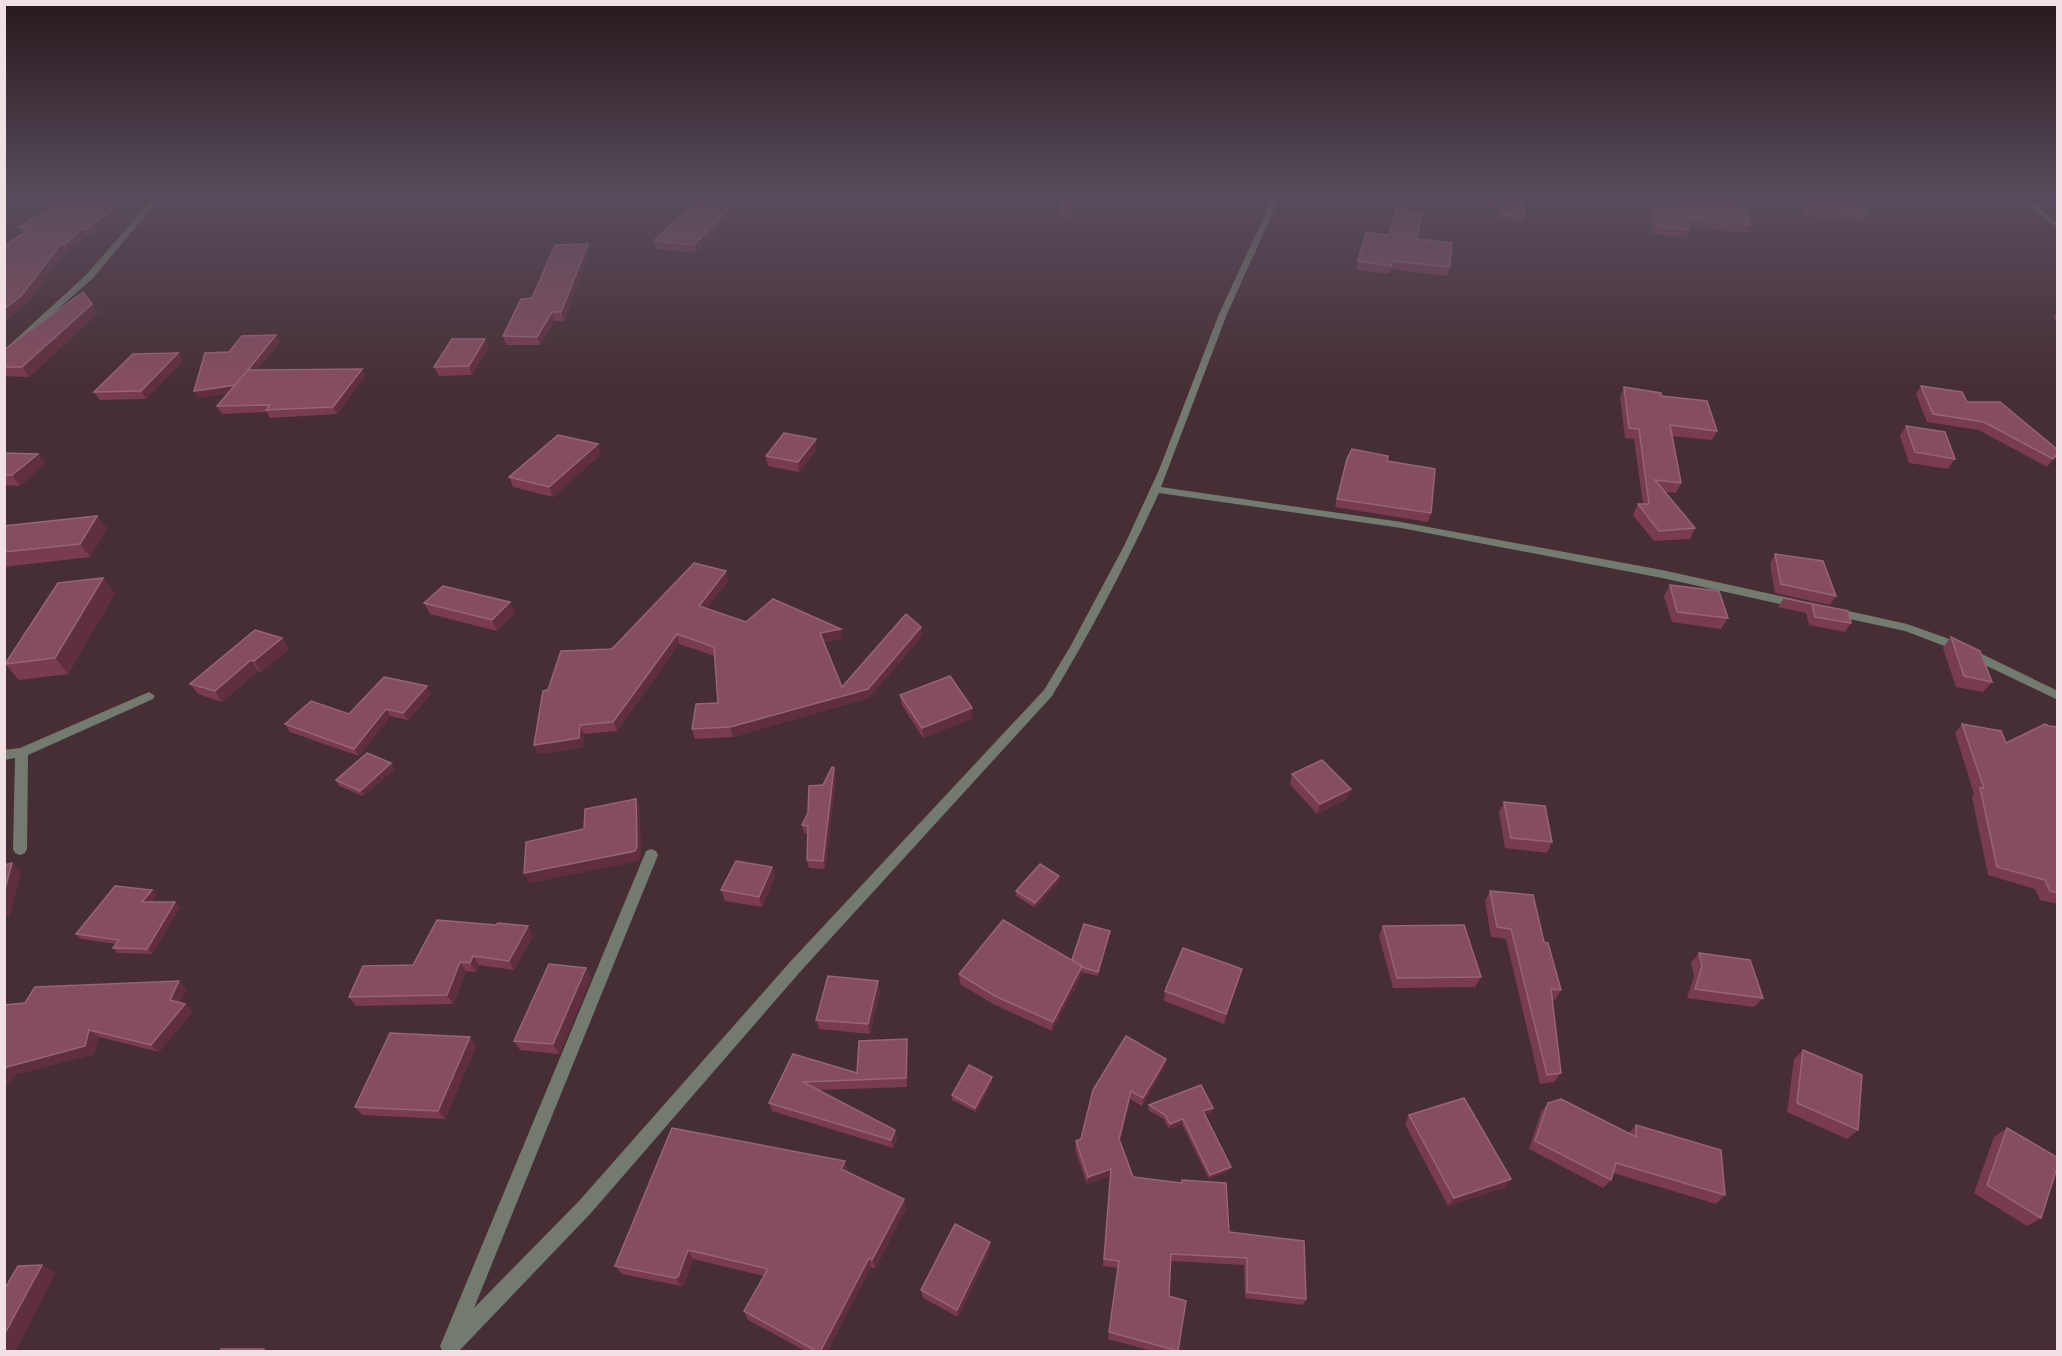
<svg xmlns="http://www.w3.org/2000/svg" width="2062" height="1356" viewBox="0 0 2062 1356" font-family="Spectral,serif">
<style>
.lines{fill:none;stroke-linecap:round;stroke-linejoin:round}
.street{fill:#737a70;fill-rule:evenodd}
.wall{fill:#793b50}
.shaded-wall{fill:#602f3f}
.building{fill:#864d60;stroke:#976475;stroke-width:1.5}
</style>
<rect width="100%" height="100%" fill="#472e35"/>
<g class="lines">
<g class="street">
<polygon points="156,195 163,195 92,279 4,357 4,350 86,275"/>
<path d="M1274,195H1281L1227,314L1161,487L1401,522L1662,570L1798,600L1804,604L1802,607L1798,608L1662,578L1401,528L1159,493C1127,562 1092,630 1052,696L800,972L591,1213L458,1352H443L440,1346L443,1339L646,851L651,849L656,851L658,855L474,1308L579,1201L790,962L1044,690L1070,647L1124,546L1159,470L1219,314Z"/>
<polygon points="2015,195 2023,195 2058,223 2058,229"/>
<polygon points="1835,608 1907,624 1955,641 2058,691 2058,700 1947,647 1905,631 1831,615 1829,612"/>
<polygon points="149,692 155,696 153,699 28,755 27,849 25,853 20,855 15,853 13,849 15,758 4,760 4,750 20,748"/>
</g>
</g>
<g class="wall">
<polygon points="43,195 129,196 117,217 92,236 86,236 69,252 66,252 26,304 4,322 4,246 23,233 19,227 50,209"/>
<polygon points="1066,195 1088,195 1068,220 1060,215 1060,208"/>
<polygon points="1471,195 1498,195 1495,208 1471,205"/>
<polygon points="1500,195 1521,195 1525,217 1523,222 1501,219"/>
<polygon points="1678,195 1739,195 1751,225 1747,233 1689,227 1689,230 1686,238 1654,234 1648,211 1651,203 1679,206"/>
<polygon points="1796,195 1856,195 1867,215 1863,223 1806,216"/>
<polygon points="731,206 733,214 695,253 656,249 654,241"/>
<polygon points="1417,239 1450,267 1447,276 1391,269 1389,274 1356,270 1358,261"/>
<polygon points="590,252 564,321 555,321 540,345 506,345 503,336 532,298"/>
<polygon points="92,304 98,313 29,377 4,376 4,350"/>
<polygon points="2058,311 2058,324 2053,317"/>
<polygon points="280,342 257,370 362,369 365,376 337,414 270,418 267,412 222,414 217,406 229,393 198,398 229,352"/>
<polygon points="489,348 472,375 439,376 434,367"/>
<polygon points="178,353 183,361 146,399 100,400 94,392"/>
<polygon points="1921,386 1967,402 2058,453 2047,467 1979,430 1927,422 1916,394"/>
<polygon points="1624,387 1661,396 1717,431 1712,440 1672,436 1681,483 1676,493 1665,492 1695,528 1690,539 1654,541 1633,515 1638,504 1643,504 1634,439 1625,438 1620,397"/>
<polygon points="1906,426 1955,459 1948,469 1909,463 1900,436"/>
<polygon points="817,449 799,472 768,466 766,456"/>
<polygon points="4,453 38,454 45,464 20,486 4,485"/>
<polygon points="601,454 553,497 513,487 509,477"/>
<polygon points="1347,459 1387,461 1431,513 1428,522 1335,507"/>
<polygon points="97,516 107,529 90,557 4,567 4,526"/>
<polygon points="1775,554 1836,596 1830,605 1775,593 1770,564"/>
<polygon points="726,571 728,581 707,608 746,622 842,638 824,642 842,687 921,627 922,636 869,698 733,737 695,739 692,729 718,703 715,656 679,644 617,731 584,734 583,747 538,754 534,745 548,690"/>
<polygon points="1670,585 1728,618 1721,629 1672,622 1664,596"/>
<polygon points="115,593 68,674 19,680 5,664"/>
<polygon points="1784,598 1848,611 1851,623 1845,632 1809,625 1806,613 1778,607"/>
<polygon points="510,602 515,613 497,631 430,614 424,603"/>
<polygon points="1951,637 1992,682 1983,692 1956,687 1943,648"/>
<polygon points="282,638 289,649 261,672 258,671 222,702 198,694 190,684"/>
<polygon points="431,694 408,720 390,716 359,756 290,732 285,724 349,714"/>
<polygon points="900,695 973,718 923,738 902,705"/>
<polygon points="1962,724 2006,743 2049,726 2058,727 2058,904 2040,900 2035,889 1988,875 1972,797 1974,794 1955,733"/>
<polygon points="391,763 394,769 363,796 339,786 336,780"/>
<polygon points="1292,774 1347,799 1317,814 1290,784"/>
<polygon points="836,777 825,869 809,868 807,860 808,834 804,833 802,825 823,785"/>
<polygon points="1504,802 1552,842 1547,853 1505,848 1499,812"/>
<polygon points="775,877 762,907 725,901 721,890"/>
<polygon points="1059,881 1035,908 1016,896 1016,891"/>
<polygon points="1490,891 1544,942 1561,990 1555,1000 1552,999 1561,1073 1554,1082 1540,1084 1506,939 1491,937 1485,901"/>
<polygon points="157,895 151,902 180,907 152,954 118,953 113,948 116,944 81,939 76,934"/>
<polygon points="1383,926 1481,977 1475,987 1393,988 1379,936"/>
<polygon points="1110,931 1109,936 1098,976 1082,972 1081,976 1052,1031 995,1005 960,984 959,974 1072,960"/>
<polygon points="533,936 514,970 479,965 476,972 466,971 453,1004 356,1006 349,997 413,965"/>
<polygon points="1699,953 1763,998 1754,1007 1687,998 1694,976 1691,963"/>
<polygon points="586,968 591,978 559,1054 520,1050 514,1041"/>
<polygon points="1242,969 1224,1024 1164,1001 1165,991"/>
<polygon points="187,989 180,1002 185,1004 193,1011 159,1052 99,1037 94,1054 17,1074 4,1005"/>
<polygon points="880,991 870,1034 819,1029 816,1020"/>
<polygon points="470,1037 476,1046 445,1119 362,1115 355,1107"/>
<polygon points="908,1048 907,1087 818,1090 895,1130 897,1138 893,1148 772,1111 769,1103 793,1054 857,1073"/>
<polygon points="1803,1050 1858,1130 1847,1139 1787,1112 1794,1059"/>
<polygon points="1166,1059 1164,1067 1142,1106 1130,1099 1120,1141 1133,1177 1182,1183 1182,1180 1229,1232 1306,1299 1303,1305 1245,1298 1244,1265 1171,1261 1169,1296 1178,1352 1156,1352 1108,1339 1118,1268 1103,1266 1110,1176 1087,1184 1075,1149 1076,1141 1081,1139 1093,1090"/>
<polygon points="992,1077 992,1082 976,1112 952,1100 952,1095"/>
<polygon points="1548,1103 1629,1133 1636,1125 1725,1195 1716,1204 1613,1173 1611,1180 1603,1188 1529,1149 1541,1112"/>
<polygon points="1149,1105 1212,1112 1205,1115 1231,1167 1229,1171 1209,1179 1182,1124 1169,1129 1164,1119 1148,1110"/>
<polygon points="1409,1115 1504,1188 1448,1206 1405,1124"/>
<polygon points="2007,1128 2041,1218 2027,1226 1974,1193 1994,1137"/>
<polygon points="848,1171 847,1172 906,1208 875,1269 871,1267 827,1352 807,1352 748,1320 744,1311 764,1276 693,1259 684,1285 681,1286 622,1274 615,1266"/>
<polygon points="990,1250 958,1317 923,1298 921,1290"/>
</g>
<g class="shaded-wall">
<polygon points="9,195 28,195 4,207 4,197"/>
<polygon points="121,195 129,196 117,217 92,236 87,229"/>
<polygon points="1083,195 1088,195 1068,220 1068,213"/>
<polygon points="731,206 733,214 695,253 694,245"/>
<polygon points="81,229 86,236 69,252 65,244"/>
<polygon points="61,244 66,252 26,304 4,322 4,309"/>
<polygon points="588,244 590,252 564,321 561,312"/>
<polygon points="92,304 98,313 29,377 22,367"/>
<polygon points="552,312 555,321 540,345 537,337"/>
<polygon points="276,335 280,342 240,391 198,398 194,391"/>
<polygon points="485,339 489,348 472,375 469,366"/>
<polygon points="178,353 183,361 146,399 141,391"/>
<polygon points="362,369 365,376 337,414 333,407"/>
<polygon points="816,439 817,449 799,472 798,462"/>
<polygon points="598,444 601,454 553,497 549,487"/>
<polygon points="38,454 45,464 20,486 12,475"/>
<polygon points="97,516 107,529 90,557 80,544"/>
<polygon points="726,571 728,581 702,615 699,606"/>
<polygon points="103,578 115,593 68,674 55,658"/>
<polygon points="510,602 515,613 497,631 492,620"/>
<polygon points="921,627 922,636 869,698 733,737 730,727 868,689"/>
<polygon points="841,629 842,638 822,642 820,633"/>
<polygon points="677,634 679,644 617,731 613,722"/>
<polygon points="282,638 289,649 261,672 254,661"/>
<polygon points="251,660 258,671 222,702 215,691"/>
<polygon points="427,686 431,694 408,720 403,713"/>
<polygon points="972,708 973,718 923,738 922,728"/>
<polygon points="386,709 390,716 359,756 354,749"/>
<polygon points="580,725 584,734 583,747 538,754 534,745"/>
<polygon points="391,763 394,769 363,796 360,791"/>
<polygon points="834,768 836,777 825,869 823,861"/>
<polygon points="1351,789 1347,799 1317,814 1320,804"/>
<polygon points="636,799 640,809 641,856 639,861 530,883 524,873"/>
<polygon points="12,863 21,871 10,915 4,917 4,892"/>
<polygon points="772,867 775,877 762,907 759,897"/>
<polygon points="1059,876 1059,881 1035,908 1035,903"/>
<polygon points="152,890 157,895 147,907 142,902"/>
<polygon points="175,902 180,907 152,954 147,949"/>
<polygon points="528,926 533,936 514,970 509,961"/>
<polygon points="1110,931 1109,936 1098,976 1098,972"/>
<polygon points="473,956 479,965 476,972 470,963"/>
<polygon points="460,962 466,971 453,1004 447,995"/>
<polygon points="1082,966 1081,976 1052,1031 1053,1022"/>
<polygon points="586,968 591,978 559,1054 553,1044"/>
<polygon points="1242,969 1239,979 1224,1024 1226,1014"/>
<polygon points="179,981 187,989 178,1008 170,1000"/>
<polygon points="878,981 880,991 870,1034 868,1024"/>
<polygon points="185,1004 193,1011 159,1052 151,1045"/>
<polygon points="89,1030 99,1037 94,1054 17,1074 4,1088 4,1070 7,1067"/>
<polygon points="470,1037 476,1046 445,1119 438,1111"/>
<polygon points="907,1039 908,1048 907,1087 906,1078"/>
<polygon points="1166,1059 1164,1067 1142,1106 1143,1098"/>
<polygon points="992,1077 992,1082 976,1112 975,1108"/>
<polygon points="1131,1091 1130,1099 1118,1147 1119,1139"/>
<polygon points="1213,1108 1212,1112 1202,1116 1203,1111"/>
<polygon points="1183,1119 1182,1124 1169,1129 1170,1124"/>
<polygon points="895,1130 897,1138 893,1148 891,1140"/>
<polygon points="845,1161 848,1171 843,1179 841,1169"/>
<polygon points="1231,1167 1229,1171 1209,1179 1210,1175"/>
<polygon points="1111,1169 1110,1176 1087,1184 1088,1177"/>
<polygon points="1511,1179 1504,1188 1448,1206 1454,1198"/>
<polygon points="904,1199 906,1208 875,1269 872,1260"/>
<polygon points="990,1242 990,1250 958,1317 957,1310"/>
<polygon points="688,1250 693,1259 684,1285 681,1286 675,1278"/>
<polygon points="869,1258 871,1267 827,1352 820,1352"/>
<polygon points="42,1265 56,1273 15,1352 4,1352 4,1335"/>
</g>
<g class="building">
<polygon points="43,195 121,195 113,209 87,229 81,229 65,244 61,244 21,296 4,309 4,246 33,227 19,227 50,209"/>
<polygon points="1066,195 1083,195 1068,213 1060,208"/>
<polygon points="1472,195 1498,195 1497,203 1472,201"/>
<polygon points="1502,195 1521,195 1525,217 1502,215"/>
<polygon points="1682,195 1739,195 1751,225 1686,218 1689,230 1657,226 1651,203 1682,206"/>
<polygon points="1804,195 1856,195 1867,215 1810,208"/>
<polygon points="695,202 731,206 694,245 654,241"/>
<polygon points="1396,209 1422,212 1417,239 1452,243 1450,267 1393,261 1391,266 1358,261 1366,232 1389,235"/>
<polygon points="588,244 561,312 552,312 537,337 503,336 521,299 532,298 555,245"/>
<polygon points="83,292 92,304 22,367 4,367 4,350"/>
<polygon points="276,335 236,385 194,391 205,353 229,352 242,336"/>
<polygon points="452,339 485,339 469,366 434,367"/>
<polygon points="178,353 141,391 94,392 133,354"/>
<polygon points="362,369 333,407 266,410 270,405 217,406 248,370"/>
<polygon points="1921,386 1962,392 1967,402 2000,402 2058,450 2058,453 2053,459 1984,422 1933,414"/>
<polygon points="1624,387 1661,393 1661,396 1707,401 1717,431 1670,425 1681,483 1655,480 1695,528 1659,531 1638,504 1649,504 1639,429 1629,428"/>
<polygon points="1906,426 1945,432 1955,459 1915,452"/>
<polygon points="784,433 816,439 798,462 766,456"/>
<polygon points="558,435 598,444 549,487 509,477"/>
<polygon points="1352,449 1388,456 1387,461 1435,469 1431,513 1337,499 1347,459"/>
<polygon points="4,453 38,454 12,475 4,475"/>
<polygon points="97,516 80,544 4,552 4,526"/>
<polygon points="1775,554 1823,561 1836,596 1781,584"/>
<polygon points="694,563 726,571 699,606 746,622 773,599 841,629 820,633 842,687 906,614 921,627 868,689 730,727 692,729 696,704 718,703 714,647 677,634 613,722 580,725 579,738 534,745 543,691 548,690 561,651 612,649"/>
<polygon points="103,578 55,658 5,664 58,583"/>
<polygon points="1670,585 1719,591 1728,618 1677,612"/>
<polygon points="443,586 510,602 492,620 424,603"/>
<polygon points="1784,598 1848,611 1851,623 1815,617 1812,604"/>
<polygon points="255,630 282,638 254,661 251,660 215,691 190,684"/>
<polygon points="1951,637 1980,651 1992,682 1964,676"/>
<polygon points="950,676 972,708 922,728 900,695"/>
<polygon points="384,677 427,686 403,713 386,709 354,749 285,724 311,701 349,714"/>
<polygon points="1962,724 2001,731 2006,743 2045,724 2049,726 2058,727 2058,893 2050,891 2045,880 1997,867 1980,788 1984,788"/>
<polygon points="367,753 391,763 360,791 336,780"/>
<polygon points="1322,760 1351,789 1320,804 1292,774"/>
<polygon points="832,767 834,768 823,861 807,860 808,826 802,825 808,813 809,786 823,785"/>
<polygon points="636,799 637,846 635,851 524,873 526,842 584,829 585,809"/>
<polygon points="1504,802 1545,806 1552,842 1511,838"/>
<polygon points="736,861 772,867 759,897 721,890"/>
<polygon points="12,863 4,892 4,865"/>
<polygon points="1040,864 1059,876 1035,903 1016,891"/>
<polygon points="115,886 152,890 142,902 175,902 147,949 113,948 119,940 76,934"/>
<polygon points="1490,891 1533,895 1544,942 1548,943 1561,990 1551,989 1561,1073 1547,1075 1511,929 1497,927"/>
<polygon points="437,920 496,925 498,923 528,926 509,961 473,956 470,963 460,962 447,995 349,997 363,966 413,965"/>
<polygon points="1003,920 1082,966 1053,1022 995,996 959,974"/>
<polygon points="1084,924 1110,931 1098,972 1081,967 1082,966 1072,960"/>
<polygon points="1464,925 1481,977 1397,978 1383,926"/>
<polygon points="1183,948 1242,969 1226,1014 1165,991"/>
<polygon points="1699,953 1750,960 1763,998 1695,989 1702,966"/>
<polygon points="549,964 586,968 553,1044 514,1041"/>
<polygon points="828,976 878,981 868,1024 816,1020"/>
<polygon points="179,981 170,1000 185,1004 151,1045 89,1030 85,1046 7,1067 4,1070 4,1005 25,1003 35,987"/>
<polygon points="390,1033 470,1037 438,1111 355,1107"/>
<polygon points="1126,1036 1166,1059 1143,1098 1131,1091 1119,1139 1133,1177 1182,1183 1182,1180 1226,1183 1229,1232 1304,1241 1306,1299 1247,1292 1247,1258 1171,1254 1169,1296 1186,1301 1178,1351 1109,1332 1119,1261 1104,1259 1111,1169 1088,1177 1076,1141 1081,1139 1093,1090"/>
<polygon points="907,1039 906,1078 803,1082 895,1130 891,1140 769,1103 793,1054 857,1073 859,1041"/>
<polygon points="1803,1050 1862,1075 1858,1130 1797,1103"/>
<polygon points="969,1065 992,1077 975,1108 952,1095"/>
<polygon points="1201,1085 1213,1108 1203,1111 1231,1167 1210,1175 1183,1119 1170,1124 1165,1115 1149,1105"/>
<polygon points="1464,1098 1511,1179 1454,1198 1409,1115"/>
<polygon points="1561,1099 1636,1137 1636,1125 1721,1150 1725,1195 1616,1163 1611,1180 1535,1141 1548,1103"/>
<polygon points="672,1128 845,1161 841,1169 904,1199 872,1260 869,1258 820,1352 818,1352 744,1311 768,1269 688,1250 678,1277 675,1278 615,1266"/>
<polygon points="2007,1128 2058,1158 2058,1165 2041,1218 1987,1185"/>
<polygon points="955,1224 990,1242 957,1310 921,1290"/>
<polygon points="42,1265 4,1335 4,1290 18,1266"/>
<polygon points="221,1349 264,1349 263,1352 220,1352"/>
</g>
<linearGradient id="sky" x2="0" y2="1"><stop stop-color="#27191d"/><stop offset="0.51" stop-color="#584c5c"/><stop offset="1" stop-color="#584c5c" stop-opacity="0"/></linearGradient>
<rect width="2062" height="385" fill="url(#sky)"/>
<rect width="2062" height="1356" fill="none" stroke="#f1e0e4" stroke-width="12"/>
</svg>
